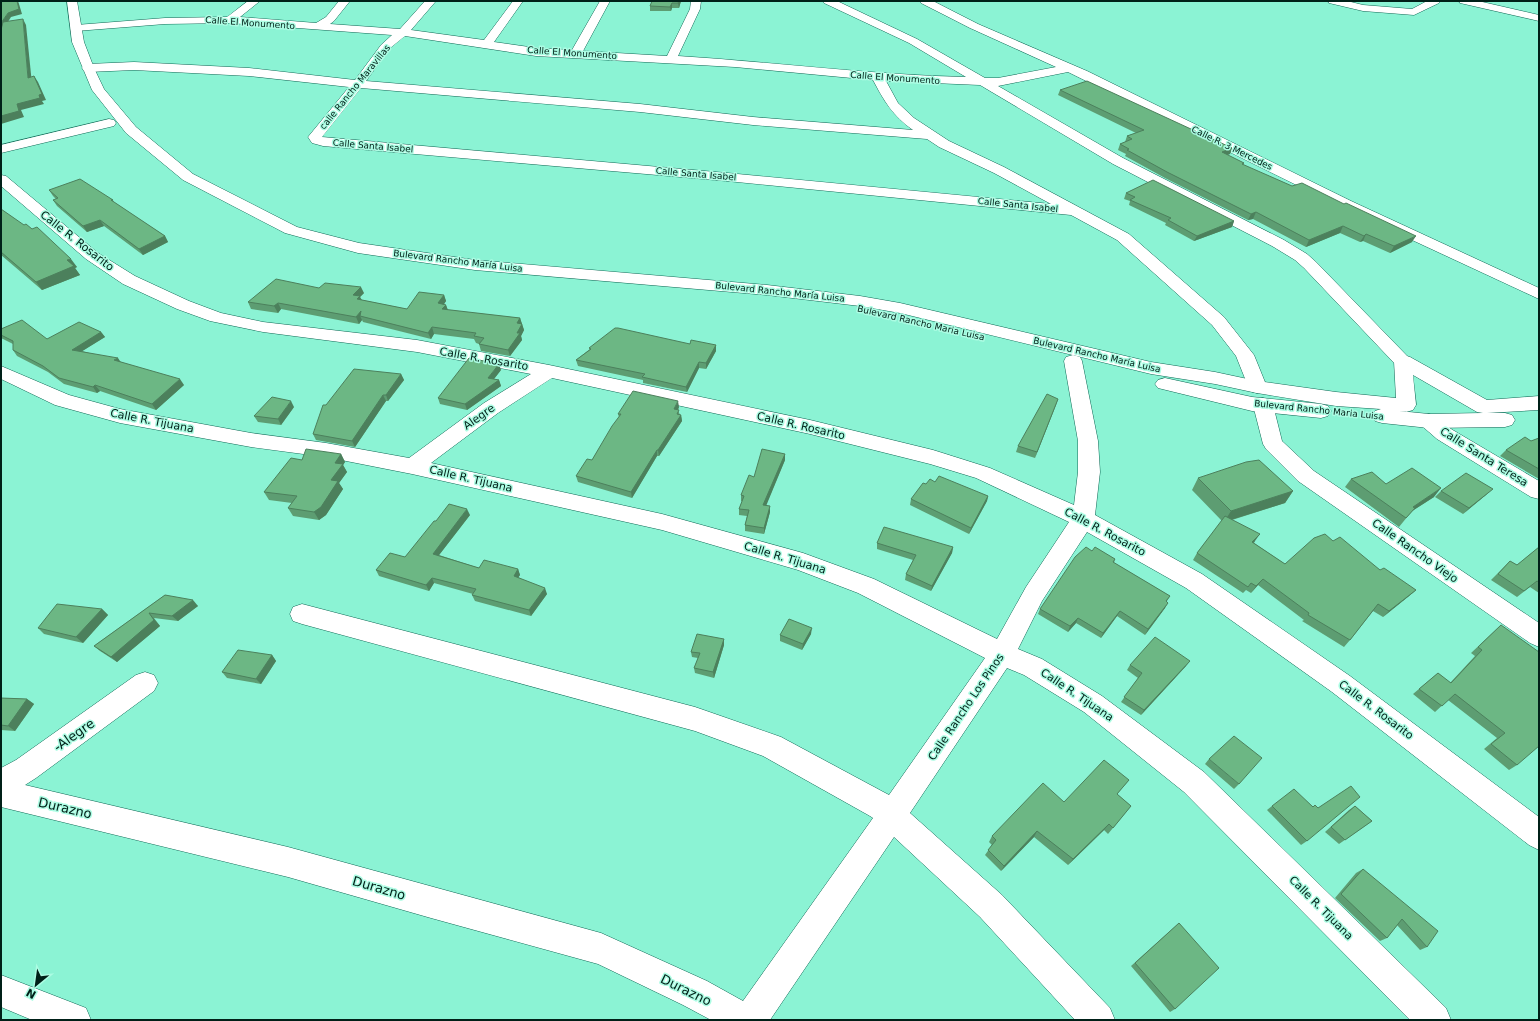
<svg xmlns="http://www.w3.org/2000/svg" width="1540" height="1021" viewBox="0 0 1540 1021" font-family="'DejaVu Sans',sans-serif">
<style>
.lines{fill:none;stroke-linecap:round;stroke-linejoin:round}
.minor-casing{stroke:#106956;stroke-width:1}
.tertiary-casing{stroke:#106956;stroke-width:1}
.minor{fill:#fff;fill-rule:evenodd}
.tertiary{fill:#fff;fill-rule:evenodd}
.wall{fill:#5d9d72}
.shaded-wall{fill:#4c805c}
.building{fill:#6cb784;stroke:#4c805c}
.labels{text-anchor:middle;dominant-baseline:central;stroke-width:3;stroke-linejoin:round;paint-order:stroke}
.far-street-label{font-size:9px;fill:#002018;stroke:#acfce3}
.street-label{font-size:11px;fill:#002018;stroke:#acfce3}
.near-street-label{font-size:13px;fill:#002018;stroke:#acfce3}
</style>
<rect width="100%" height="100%" fill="#8bf3d4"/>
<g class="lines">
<g class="minor-casing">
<g id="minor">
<path d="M248,1H260L240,17L316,23L326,17L339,1H350L334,21L330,24L400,29L425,1H436L411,30L484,40L513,1H523L494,42L536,48L572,50L600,1H610L583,51L667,56L690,9L691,1H701L700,9L678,56C774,62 870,75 966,77L909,43L824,3L823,1H837L917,39L985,78H998L1056,67L970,28L921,3L920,1H933L978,24L1087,71L1351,201L1539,288V299L1341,207L1068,72L998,86L1123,158L1284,240L1307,254L1316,262L1412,361L1410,365L1403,367L1396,365L1304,268L1295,260L1272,246L1113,164L980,85L886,81L898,103L914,118L949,141L1004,167L1129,234L1224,317L1254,355L1267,387L1264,391L1257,393L1250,391L1236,356L1212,325L1117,240L1071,215L727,181L323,146L312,143L308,137L349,87L249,76L134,70L88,72L84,71L82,68L84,65L88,64L134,62L249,68L355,80L381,45L392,35L230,23L165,24L76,31L70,28L76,25L165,18L227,17ZM405,36L536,56L735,67L873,80C884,101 893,116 913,130L753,117L640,104L366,81L389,49ZM361,88L640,112L753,125L927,139L939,147L994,173L1051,204L727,173L322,137Z"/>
<polygon points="1328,1 1347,1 1363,5 1412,9 1427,1 1440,1 1439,3 1414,15 1363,11 1329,3"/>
<polygon points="1459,1 1478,1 1539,15 1539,21 1460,3"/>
<polygon points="109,119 114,120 116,123 114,126 1,153 1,145"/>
<path d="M1,175L6,176L98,253L135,276L189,301L221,313L263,322L417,340L549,365L810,420L933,450L990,468L1074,505L1078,472V441L1064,361L1066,357L1073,355L1080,357L1082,361L1098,441L1100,472L1095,515L1202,574L1350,676L1539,817V850L1529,845L1332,692L1186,588L1087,532L1042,601L1018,649L1042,659L1102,696L1204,772L1446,1008L1451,1020H1410L1184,792L1084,712L1024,675L1007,668L910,813L1002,895L1110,1008L1115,1020H1075L980,917L894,837L770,1020H711L683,1005L598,964L431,918L288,877L1,807V768L16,760L136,675L145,672L154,675L158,683L154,691L36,778L25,785L288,847L601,933L707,981L743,1001L873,818L870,816L763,756L695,731L302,624L293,621L290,614L293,607L302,604L695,707L781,737L889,795L985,658L858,593L798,570L662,530L412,474L326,457L251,447L120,423L55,405L1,379V366L69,395L120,409L251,433L326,443L409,458L484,403L531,374L417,352L263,332L210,321L177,309L123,284L86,259L1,186ZM552,378L810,434L930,464L976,478L1069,522L1026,587L997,639L874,579L803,553L662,514L431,463L498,413Z"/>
<polygon points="1263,398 1270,400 1273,405 1282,441 1314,471 1539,623 1539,647 1530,643 1298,481 1266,449 1263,444 1253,405 1256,400"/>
<polygon points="1429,414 1436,416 1451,429 1539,481 1539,499 1531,497 1437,439 1422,426 1419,421 1422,416"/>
</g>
</g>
<g class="tertiary-casing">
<g id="tertiary">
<path d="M67,1H77L84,42L94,68L104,89L136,127L193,174L297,227L359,243L475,260L767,285L860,296L900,303L1151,362L1215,372L1257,381L1336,392L1396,398L1394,361L1396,357L1403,355L1410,357L1487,400L1539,396V410L1487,413H1505L1512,415L1515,420L1512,425L1505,427L1429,428L1382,423L1375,421L1372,416L1375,411L1381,409L1336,406L1257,393L1215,384L1151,374L900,313L860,306L767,295L475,270L358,253L285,233L183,180L126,133L92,90L72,42ZM1413,375L1477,412L1483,413L1429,414L1399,411L1406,412L1413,410L1416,405Z"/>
<polygon points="1165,378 1252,397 1321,404 1328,406 1331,411 1328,416 1321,418 1252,411 1158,388 1155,384 1158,380"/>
<polygon points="1,975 86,1008 91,1020 32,1020 1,1007"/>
</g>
</g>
<use href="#minor" class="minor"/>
<use href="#tertiary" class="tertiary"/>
</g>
<g class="wall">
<polygon points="681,1 679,8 672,8 671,11 650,11 650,6"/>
<polygon points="1060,90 1232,148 1230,154 1227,155 1244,163 1243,165 1412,242 1390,253 1363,241 1360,242 1340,233 1306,247 1253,219 1248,220 1165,178 1125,156 1126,154 1118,150 1120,144 1125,142 1127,136 1136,133 1058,95"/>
<polygon points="49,190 113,200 114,203 165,236 168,242 143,255 104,226 87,232 57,206 53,200 56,199 53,196"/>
<polygon points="1126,193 1234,221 1232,227 1194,241 1165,225 1166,223 1129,205 1130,201 1124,199"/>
<polygon points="1,209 77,267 75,268 80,275 42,290 1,255"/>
<polygon points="319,288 364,293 360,297 362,300 407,309 444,295 446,301 444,304 446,305 448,310 520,318 524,330 521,336 522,340 510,356 481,351 479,344 476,343 474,339 434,334 431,339 363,322 362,320 359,324 281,309 278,313 251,309 248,302"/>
<polygon points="1,329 47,339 101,332 105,337 82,351 121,362 184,385 156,410 100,391 97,393 64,384 48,372 17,356 13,350 13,344 1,338"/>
<polygon points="690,344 716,345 716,351 706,369 699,368 687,392 643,383 643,380 578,366 576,360 590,349 589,348"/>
<polygon points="501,370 494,379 499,380 501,386 467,410 440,404 438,398"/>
<polygon points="401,374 404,380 388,401 386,401 355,447 316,440 313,434 326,405"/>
<polygon points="1058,399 1035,458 1016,452 1018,446"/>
<polygon points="294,407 281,425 258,422 254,416"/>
<polygon points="679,407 678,410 680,415 681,415 682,421 659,456 657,456 632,498 578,482 576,476 592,460 619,417 618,414"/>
<polygon points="1539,438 1539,479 1500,456 1506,450"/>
<polygon points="341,454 345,462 343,465 347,472 339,483 343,489 326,515 319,520 293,516 288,508 292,503 269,500 264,492 302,460"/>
<polygon points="785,454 785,460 766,505 770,512 764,534 745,531 745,525 747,516 739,515 739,509 742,501 741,501 741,495 754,477"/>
<polygon points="1198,478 1293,491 1285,503 1232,520 1255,541 1254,543 1285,564 1333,541 1380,570 1416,590 1409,596 1383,617 1373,611 1350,640 1344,647 1302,621 1304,620 1258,585 1251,593 1246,590 1243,593 1193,560 1197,553 1222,521 1192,490"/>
<polygon points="1351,479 1386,484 1434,497 1412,511 1399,527 1345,487"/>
<polygon points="935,482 988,496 987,501 969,534 910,505 911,499 926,484"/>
<polygon points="1441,491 1487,494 1463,514 1435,497"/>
<polygon points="470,515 439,555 479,568 518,569 520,575 518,577 547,594 531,616 475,601 472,595 473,594 434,583 429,591 379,576 376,570 405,557 436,521"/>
<polygon points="877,543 953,547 952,553 931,591 905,580 906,574 913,560 877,549"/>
<polygon points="1539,547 1539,593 1530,587 1517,597 1491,580 1510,561 1517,565"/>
<polygon points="1092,551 1115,559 1114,563 1170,596 1167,601 1165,608 1145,635 1117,616 1101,638 1076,623 1068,632 1038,614 1040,609"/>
<polygon points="165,595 198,606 178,621 154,618 160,626 117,662 100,651 94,646"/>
<polygon points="102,609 108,615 83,643 44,634 38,628"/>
<polygon points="1501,625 1517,765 1509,770 1484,749 1497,738 1448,700 1435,712 1413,694 1438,673 1450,683 1475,656 1471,653"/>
<polygon points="811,634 802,650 780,641 780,635"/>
<polygon points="724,639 724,645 714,678 695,673 694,668 698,658 692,657 691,652"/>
<polygon points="272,655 276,661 261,684 227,678 222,672"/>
<polygon points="1130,665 1186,666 1141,715 1121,702 1138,678 1127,670"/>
<polygon points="1,698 27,699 34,704 15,731 1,730"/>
<polygon points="1209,759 1239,784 1234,789 1205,764"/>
<polygon points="1129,780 1117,794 1131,806 1108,834 1104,830 1068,865 1034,837 1001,871 985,855 992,845 989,842 992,836 1064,802"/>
<polygon points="1272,806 1313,806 1318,808 1307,841 1301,845 1267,810"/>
<polygon points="1355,806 1372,821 1339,844 1325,832 1349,810"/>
<polygon points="1363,869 1427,947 1420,950 1397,925 1387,938 1380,941 1335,898 1356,873"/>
<polygon points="1179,923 1175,1009 1170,1012 1131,966"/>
</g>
<g class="shaded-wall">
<polygon points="17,1 18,1 19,4 22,14 11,17 1,33 1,23 8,13"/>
<polygon points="679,1 681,1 679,8 678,3"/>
<polygon points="672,3 672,8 671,11 670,7"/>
<polygon points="23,19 26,25 32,84 28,78"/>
<polygon points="34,76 38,82 46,100 42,101 44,104 21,110 24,117 1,124 1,116 17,104"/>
<polygon points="1232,148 1230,154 1219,158 1222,152"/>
<polygon points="1256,212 1253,219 1248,220 1251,214"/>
<polygon points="100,220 104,226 87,232 83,226"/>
<polygon points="1234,221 1232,227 1194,241 1197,236"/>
<polygon points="1343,226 1340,233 1306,247 1309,240"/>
<polygon points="1366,234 1363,241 1360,242 1364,236"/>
<polygon points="165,236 168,242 143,255 139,249"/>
<polygon points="1416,236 1412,242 1390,253 1394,246"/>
<polygon points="71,259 77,267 75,268 80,275 42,290 36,282 67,260"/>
<polygon points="361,287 364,293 360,297 363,303 353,295"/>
<polygon points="444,295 446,301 440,310 438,303"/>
<polygon points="278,303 281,309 278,313 274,306"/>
<polygon points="446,305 448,311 442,309"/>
<polygon points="361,311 360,316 362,320 359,324 356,317"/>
<polygon points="520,318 524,330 521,336 522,340 510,356 508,350 517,333 517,323"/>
<polygon points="432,327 434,334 431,339 428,333"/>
<polygon points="101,332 105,337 76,355 72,350"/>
<polygon points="716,345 716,351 706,369 706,363"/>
<polygon points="118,358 122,364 114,360"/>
<polygon points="699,362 699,368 687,392 686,387"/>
<polygon points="499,364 501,370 490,384 488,378"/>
<polygon points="401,374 404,380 388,401 386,395"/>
<polygon points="180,379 184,385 156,410 152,404"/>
<polygon points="499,380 501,386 467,410 465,404"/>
<polygon points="95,385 100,391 97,393 93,387"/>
<polygon points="383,395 386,401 355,447 352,441"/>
<polygon points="1058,399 1056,405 1035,458 1037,452"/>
<polygon points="291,401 294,407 281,425 278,419"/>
<polygon points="678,401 679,407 675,415 674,409"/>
<polygon points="681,415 682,421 659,456 658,450"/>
<polygon points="657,450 657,456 632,498 631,492"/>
<polygon points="341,454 345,462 343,465 347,472 339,483 343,489 326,515 319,520 314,512 331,480 335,463"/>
<polygon points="785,454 785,460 764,511 763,505"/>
<polygon points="1441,488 1434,497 1406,515 1413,507"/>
<polygon points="1493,489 1463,514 1469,508"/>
<polygon points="1293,491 1285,503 1224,522 1231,511"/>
<polygon points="988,496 987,501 969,534 971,528"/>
<polygon points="770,506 770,512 764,534 764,528"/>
<polygon points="467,509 470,515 436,559 433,554"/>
<polygon points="1260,534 1255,541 1248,549 1252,542"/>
<polygon points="953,547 952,553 931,591 932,586"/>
<polygon points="518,569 520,575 516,581 514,576"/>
<polygon points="432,578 434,583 429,591 426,585"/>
<polygon points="1263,579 1258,585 1251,593 1256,586"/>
<polygon points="545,588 547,594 531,616 529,610"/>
<polygon points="1416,590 1409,596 1383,617 1389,611"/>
<polygon points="193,600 198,606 178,621 172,616"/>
<polygon points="1168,603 1165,608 1145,635 1148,629"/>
<polygon points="102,609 108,615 83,643 76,637"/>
<polygon points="1120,611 1117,616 1101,638 1103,633"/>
<polygon points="149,613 160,626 117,662 111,657"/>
<polygon points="1078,618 1076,623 1068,632 1070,626"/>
<polygon points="812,628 811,634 802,650 803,644"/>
<polygon points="724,639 724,645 714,678 713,672"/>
<polygon points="272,655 276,661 261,684 256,679"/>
<polygon points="1190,661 1186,666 1141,715 1144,710"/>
<polygon points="27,699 34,704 15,731 8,726"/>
<polygon points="1109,824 1104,830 1068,865 1073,859"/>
<polygon points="1037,831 1034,837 1001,871 1004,866"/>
</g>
<g class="building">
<polygon points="1,1 17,1 19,9 8,13 1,23"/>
<polygon points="652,1 679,1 678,3 672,3 670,7 650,6"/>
<polygon points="23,19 28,78 34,76 42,94 39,95 40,98 17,104 19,111 1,116 1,30 3,22"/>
<polygon points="1087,81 1232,148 1222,152 1244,163 1242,164 1292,186 1302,183 1344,204 1346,203 1416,236 1394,246 1366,234 1364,236 1343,226 1309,240 1256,212 1251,214 1167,172 1127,150 1129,149 1120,144 1132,139 1127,136 1144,130 1060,90"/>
<polygon points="80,179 113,200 111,200 165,236 139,249 100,220 83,226 53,200 58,198 49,190"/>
<polygon points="1153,180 1234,221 1197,236 1168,220 1171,218 1130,200 1135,197 1126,193"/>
<polygon points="1,209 24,225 26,224 32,229 37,227 71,259 67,260 74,266 36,282 1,252"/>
<polygon points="276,279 319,288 325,283 361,287 353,295 360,296 357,299 407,309 419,292 444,295 438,303 446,305 442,309 520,318 517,323 522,324 517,333 520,333 508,350 479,344 484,338 474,336 476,333 432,327 428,333 360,316 361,311 356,317 278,303 274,306 248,302"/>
<polygon points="22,320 47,339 79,322 101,332 72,350 118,358 114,360 180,379 152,404 95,385 93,387 59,378 43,366 13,350 13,341 1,335 1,329"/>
<polygon points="615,328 618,328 690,344 691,340 716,345 706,363 699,362 686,387 642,377 645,374 576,360 591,349 589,348"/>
<polygon points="469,358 499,364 488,378 499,380 465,404 438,398"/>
<polygon points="354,369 401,374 386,395 383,395 352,441 313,434 323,405 326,405"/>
<polygon points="633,391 678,401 674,409 679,410 677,414 681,415 658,450 657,450 631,492 576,476 587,459 592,460 612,426 621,414 618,414"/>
<polygon points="1047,394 1058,399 1037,452 1018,446"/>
<polygon points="272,397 291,401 278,419 254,416"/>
<polygon points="1525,437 1531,441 1539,438 1539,469 1506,450"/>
<polygon points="306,449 341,454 335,463 343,464 331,480 338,481 321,507 314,512 288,508 297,496 264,492 291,458 302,460"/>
<polygon points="762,449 785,454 763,505 770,506 764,528 745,525 749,510 739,509 744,496 741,495 749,475 754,477"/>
<polygon points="1259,460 1293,491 1231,511 1198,478 1246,462"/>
<polygon points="1412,468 1441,488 1413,507 1415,508 1406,518 1351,479 1372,472 1386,484"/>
<polygon points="1466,473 1493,489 1469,508 1441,491"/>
<polygon points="939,476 988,496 971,528 911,499 923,483 926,484 930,479 935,482"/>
<polygon points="449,504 467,509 433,554 479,568 484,560 518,569 514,576 545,588 529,610 472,595 476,589 432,578 426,585 376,570 390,553 405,557 434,521 436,521"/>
<polygon points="1225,516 1260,534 1252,542 1285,564 1314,538 1325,534 1333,541 1340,537 1380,570 1384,568 1416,590 1389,611 1378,604 1350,640 1308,615 1309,613 1263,579 1256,586 1251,583 1248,587 1197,553"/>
<polygon points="884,527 953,547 932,586 906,574 916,555 877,543"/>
<polygon points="1086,547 1092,551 1095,547 1115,559 1113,562 1170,596 1166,601 1168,603 1148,629 1120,611 1103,633 1078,618 1070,626 1040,609 1075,557"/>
<polygon points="1539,547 1539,582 1537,581 1524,591 1498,574 1510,561 1517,565"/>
<polygon points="165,595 193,600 172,616 149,613 154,620 111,657 94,646"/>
<polygon points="57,604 102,609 76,637 38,628"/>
<polygon points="789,619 812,628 803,644 780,635"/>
<polygon points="1501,625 1539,652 1539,746 1517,765 1491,744 1505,733 1455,694 1442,706 1419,689 1438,673 1451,683 1482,650 1478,647"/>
<polygon points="697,634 724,639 713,672 694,668 700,653 691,652"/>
<polygon points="1155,637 1190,661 1144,710 1124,697 1142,673 1130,665"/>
<polygon points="238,650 272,655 256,679 222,672"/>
<polygon points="1,698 27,699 8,726 1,725"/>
<polygon points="1234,736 1262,758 1239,784 1209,759"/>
<polygon points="1104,760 1129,780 1117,794 1131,806 1113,828 1109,824 1073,859 1037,831 1004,866 988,850 996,840 992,836 1043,783 1064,802"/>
<polygon points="1351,786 1360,797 1307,841 1272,806 1294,789 1313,807 1315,805 1318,808"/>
<polygon points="1355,806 1372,821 1345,840 1331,827"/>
<polygon points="1363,869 1438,931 1427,947 1402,919 1387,938 1341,894"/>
<polygon points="1179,923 1219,968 1175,1009 1135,963"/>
</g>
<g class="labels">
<g class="far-street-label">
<text transform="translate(250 23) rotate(4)">Calle El Monumento</text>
<text transform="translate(572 53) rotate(4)">Calle El Monumento</text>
<text transform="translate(895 78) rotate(4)">Calle El Monumento</text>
<text transform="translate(355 87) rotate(-51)">calle Rancho Maravillas</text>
<text transform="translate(373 146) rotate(5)">Calle Santa Isabel</text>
<text transform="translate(1232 148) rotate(26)">Calle R. 3 Mercedes</text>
<text transform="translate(696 174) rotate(5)">Calle Santa Isabel</text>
<text transform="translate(1018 205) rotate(6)">Calle Santa Isabel</text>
<text transform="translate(458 261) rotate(7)">Bulevard Rancho María Luisa</text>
<text transform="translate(780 292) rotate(6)">Bulevard Rancho María Luisa</text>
<text transform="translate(921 323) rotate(13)">Bulevard Rancho Maria Luisa</text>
<text transform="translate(1097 355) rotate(13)">Bulevard Rancho María Luisa</text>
<text transform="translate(1319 410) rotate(6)">Bulevard Rancho Maria Luisa</text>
</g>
<g class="street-label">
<text transform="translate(77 241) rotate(38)">Calle R. Rosarito</text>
<text transform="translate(484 359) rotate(10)">Calle R. Rosarito</text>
<text transform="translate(479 417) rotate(-35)">Alegre</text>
<text transform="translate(152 421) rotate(11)">Calle R. Tijuana</text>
<text transform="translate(801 426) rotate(13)">Calle R. Rosarito</text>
<text transform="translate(1484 457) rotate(32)">Calle Santa Teresa</text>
<text transform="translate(471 479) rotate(13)">Calle R. Tijuana</text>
<text transform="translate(1105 532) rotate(28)">Calle R. Rosarito</text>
<text transform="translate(1415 551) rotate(35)">Calle Rancho Viejo</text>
<text transform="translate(785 558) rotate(17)">Calle R. Tijuana</text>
<text transform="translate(1077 695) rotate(34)">Calle R. Tijuana</text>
<text transform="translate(966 707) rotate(-56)">Calle Rancho Los Pinos</text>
<text transform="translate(1376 710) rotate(37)">Calle R. Rosarito</text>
<text transform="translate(1321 908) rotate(45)">Calle R. Tijuana</text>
</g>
<g class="near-street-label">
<text transform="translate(74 735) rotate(-35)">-Alegre</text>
<text transform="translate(65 808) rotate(13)">Durazno</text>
<text transform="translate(379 888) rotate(16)">Durazno</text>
<text transform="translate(686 990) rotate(26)">Durazno</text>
</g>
</g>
<rect width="1540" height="1021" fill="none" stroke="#002018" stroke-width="4"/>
<g transform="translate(36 985) rotate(209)" stroke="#acfce3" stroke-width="3" paint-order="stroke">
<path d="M0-3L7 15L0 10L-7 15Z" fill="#002018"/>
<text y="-6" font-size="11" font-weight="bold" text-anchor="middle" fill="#002018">N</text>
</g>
</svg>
